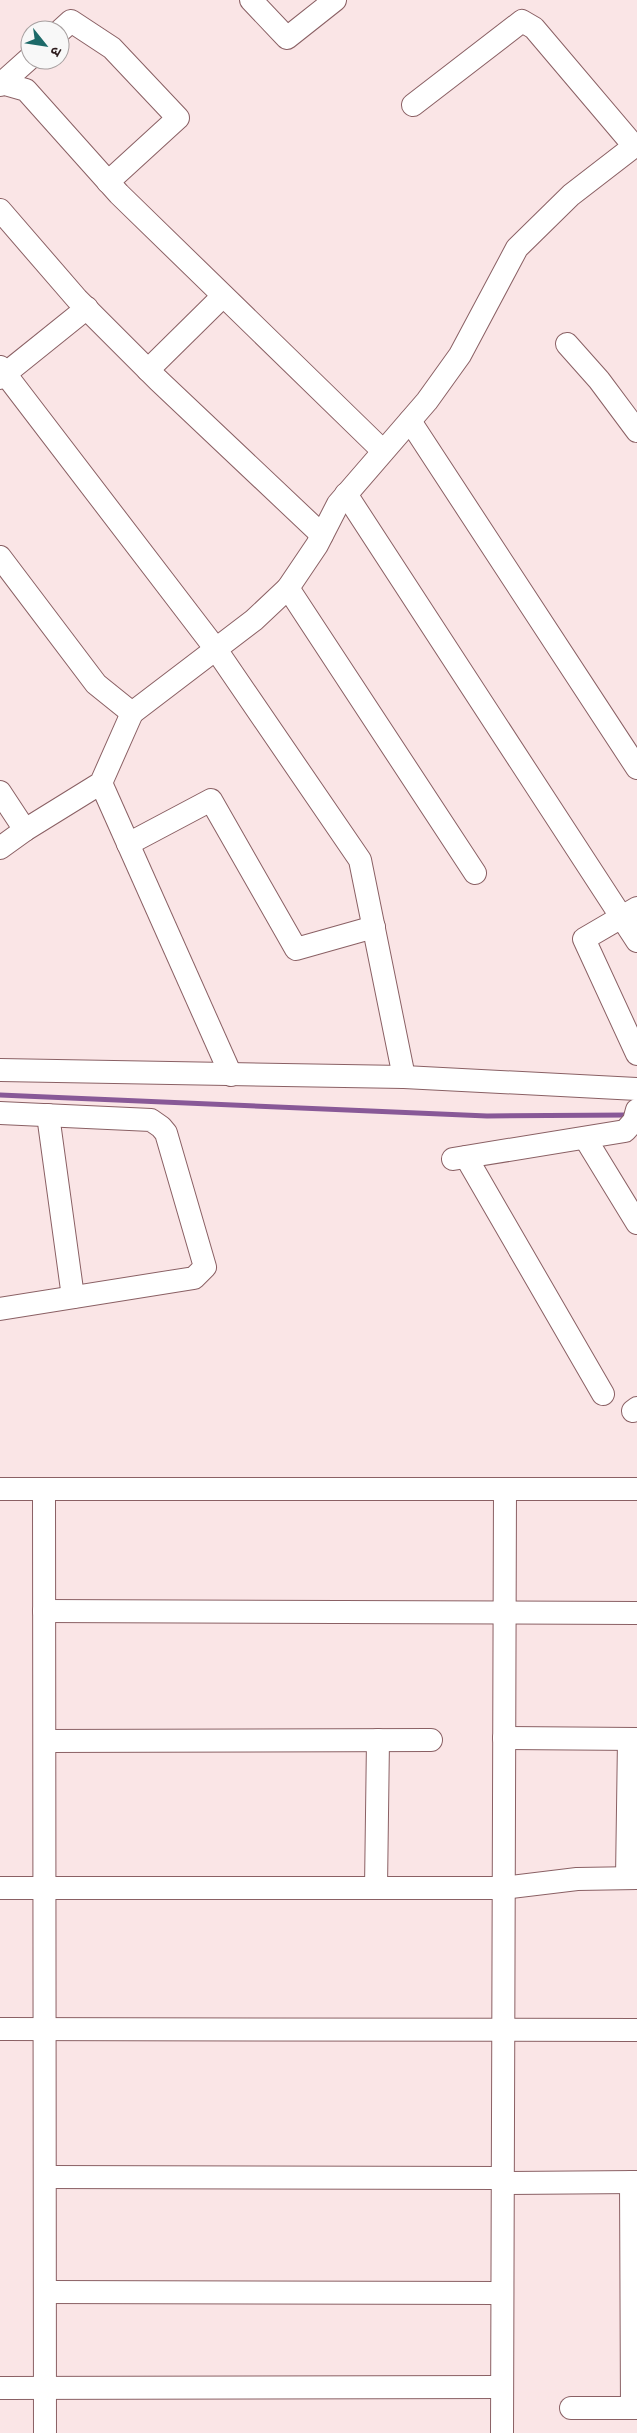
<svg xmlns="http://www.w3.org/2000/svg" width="637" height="2433" viewBox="0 0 637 2433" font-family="'Times New Roman','Noto Sans Devanagari',serif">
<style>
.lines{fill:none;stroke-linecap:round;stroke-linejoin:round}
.stream{stroke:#885997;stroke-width:5}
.minor-casing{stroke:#8a6064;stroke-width:24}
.minor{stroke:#fff;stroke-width:22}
</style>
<rect width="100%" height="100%" fill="#fae5e6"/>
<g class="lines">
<polyline class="stream" points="0,1095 487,1116 629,1115"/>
<g class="minor-casing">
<g id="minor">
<polyline points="251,0 287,38 335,0"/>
<polyline points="60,31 71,21 112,48 178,118 108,182"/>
<polyline points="2,83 30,58"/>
<polyline points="0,85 2,83 26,90 119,194 383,451"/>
<polyline points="413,105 522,21 534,28 634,146"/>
<polyline points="0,210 77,299 158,380 322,535"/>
<polyline points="567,344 599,380 637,431"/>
<polyline points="0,367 215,648 360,860 404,1077"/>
<polyline points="148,370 223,296"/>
<polyline points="0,378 87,308"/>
<polyline points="410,421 637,768"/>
<polyline points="346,494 637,941"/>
<polyline points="0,557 96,684 132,713 254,620 288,588 317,545 338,504 427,401 460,355 517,248 571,195 637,144"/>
<polyline points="288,588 475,873"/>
<polyline points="101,783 231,1075"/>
<polyline points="0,792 25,830 0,848"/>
<polyline points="25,830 101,783 132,713"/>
<polyline points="128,844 211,800 296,949 374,927"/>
<polyline points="637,908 584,939 637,1054"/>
<polyline points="0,1070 404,1077 637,1089"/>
<polyline points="0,1113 151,1120 161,1127 166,1133 205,1267 194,1278 0,1309"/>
<polyline points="48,1115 73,1297"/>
<polyline points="585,1138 637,1223"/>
<polyline points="466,1157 603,1394"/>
<polyline points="453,1159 625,1131 634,1121 637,1110"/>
<polyline points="633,1411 637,1408"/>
<polyline points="0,1489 637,1489"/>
<polyline points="44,1489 45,2433"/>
<polyline points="44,1611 637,1613"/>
<polyline points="504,1738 637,1739"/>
<polyline points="45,1741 431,1740"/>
<polyline points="627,1878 629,1739"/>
<polyline points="0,1888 503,1888 577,1879 637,1878"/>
<polyline points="376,1888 378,1740"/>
<polyline points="0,2029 637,2030"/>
<polyline points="45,2177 502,2178"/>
<polyline points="631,2182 632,2408"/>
<polyline points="502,2183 637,2182"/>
<polyline points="45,2292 502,2293"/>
<polyline points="0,2388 502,2387"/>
<polyline points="571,2408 637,2408"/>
<polyline points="502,2433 505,1489"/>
</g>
</g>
<use href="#minor" class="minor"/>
</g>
<g transform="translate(45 45) rotate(120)"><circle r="24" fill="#f8f8f8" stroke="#a7a0a0"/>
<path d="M0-4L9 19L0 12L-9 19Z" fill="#1d6a69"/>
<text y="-8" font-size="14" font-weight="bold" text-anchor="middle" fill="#2d1c1d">उ</text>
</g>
</svg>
